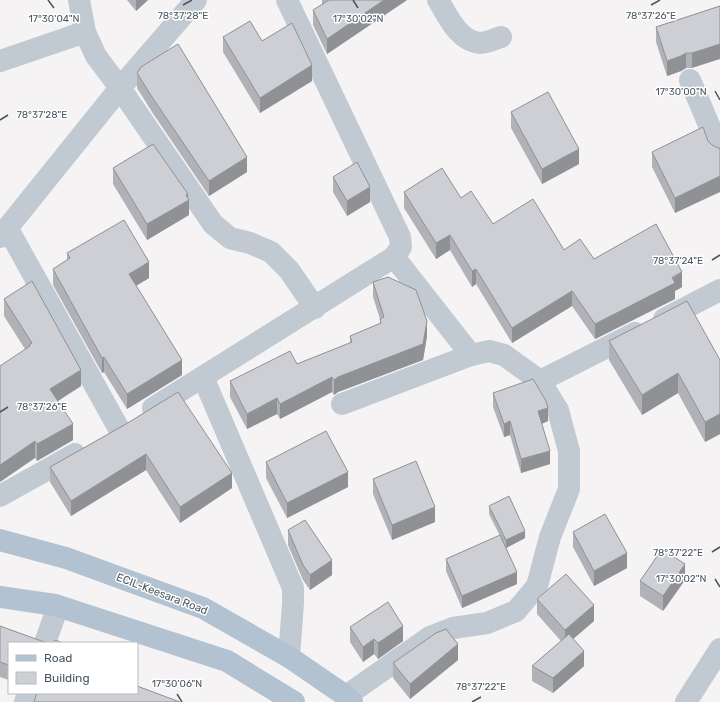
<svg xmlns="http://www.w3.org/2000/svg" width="720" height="702" viewBox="0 0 720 702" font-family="Rubik,sans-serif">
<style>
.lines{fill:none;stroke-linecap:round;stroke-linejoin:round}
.minor{stroke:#c1cad2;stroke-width:22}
.major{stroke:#b3c2d1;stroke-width:22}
.wall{fill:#b0b2b7}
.shaded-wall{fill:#909195}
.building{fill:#cdcfd5;stroke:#909195}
.ticks{fill:none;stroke:#4a5661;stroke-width:1.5}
.labels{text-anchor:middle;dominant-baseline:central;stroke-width:3;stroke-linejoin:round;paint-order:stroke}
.street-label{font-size:11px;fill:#4a5661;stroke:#fff}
.ticks-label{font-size:10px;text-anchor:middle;fill:#4a5661;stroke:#fff;stroke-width:3;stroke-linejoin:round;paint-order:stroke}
</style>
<rect width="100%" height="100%" fill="#f5f3f3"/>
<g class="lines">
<g class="minor">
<polyline points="79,0 85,32 96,56 120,88 213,224 230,238 250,243 271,252 289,270 315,308"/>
<path d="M438,0C448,16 458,41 480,43C487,43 495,39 501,37"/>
<polyline points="0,61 85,32"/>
<polyline points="690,80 720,151"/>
<polyline points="8,229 119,429"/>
<polyline points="0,237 120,88 196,0"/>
<polyline points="394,257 471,355"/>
<polyline points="664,319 720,290"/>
<polyline points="203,377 293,588 293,603 289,657"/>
<polyline points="540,381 635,333"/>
<polyline points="342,404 471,355 489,351 504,355 540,381 558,410 569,451 569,489 550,537 537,586 516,611 487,623 453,628 430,637 346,696"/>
<polyline points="153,408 394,257 401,247 400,237 287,0"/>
<polyline points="0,496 75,454"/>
<polyline points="45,643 58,606"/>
<polyline points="25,702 28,693"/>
<polyline points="686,702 720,649"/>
</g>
<g class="major">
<polyline points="0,540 66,558 203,608 289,657 346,696 352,702"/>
<polyline points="0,597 55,605 227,661 294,702"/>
</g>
</g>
<g class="wall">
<polygon points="127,0 148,0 136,11"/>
<polygon points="322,0 407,0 327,54 313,25 313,10 322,5"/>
<polygon points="720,6 692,68 686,68 681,71 667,76 656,42 656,27"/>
<polygon points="223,37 262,41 312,81 260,113 223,52"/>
<polygon points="137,73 247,172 209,196 152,112 137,88"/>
<polygon points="511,112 579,164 542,184 511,128"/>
<polygon points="708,141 712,145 718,148 675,213 652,167 652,152"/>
<polygon points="113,168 188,198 189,215 147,240 113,184"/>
<polygon points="333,177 370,202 347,216 333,192"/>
<polygon points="404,192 461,198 493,224 564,250 594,259 682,287 675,291 675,299 595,339 572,306 512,343 476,284 472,287 450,250 436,259 404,208"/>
<polygon points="67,253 149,278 136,286 182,375 127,409 104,372 102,373 53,285 53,269 67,260"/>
<polygon points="373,282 427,336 423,360 338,392 334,395 332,392 280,419 277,414 247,429 230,397 230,381 297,364 350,343 350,336 380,324 380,319 373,297"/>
<polygon points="4,299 81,386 58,401 73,440 37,461 35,458 25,349 4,316"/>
<polygon points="609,341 720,360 720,434 705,442 678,393 642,415 609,360"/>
<polygon points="493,393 548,421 542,424 550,464 521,473 510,435 504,437 493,407"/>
<polygon points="126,424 232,488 180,523 146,470 71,516 50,482 50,467"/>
<polygon points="266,462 348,487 287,518 266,478"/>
<polygon points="373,479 435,522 392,540 373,494"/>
<polygon points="489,506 525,538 506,548 517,584 462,608 446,571 446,559 500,536 489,514"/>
<polygon points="288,530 332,575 310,590 303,580 288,545"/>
<polygon points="573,532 627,568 594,586 573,547"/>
<polygon points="685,580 663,611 640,596 640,581"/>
<polygon points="537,599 594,621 573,639 584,666 553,693 532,681 532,666 561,641 537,614"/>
<polygon points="0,626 9,643 9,680 0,677"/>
<polygon points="350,627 403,641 378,659 374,654 363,662 350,642"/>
<polygon points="458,660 410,699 393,678 393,663"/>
</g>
<g class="shaded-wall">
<polygon points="136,0 148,0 136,11"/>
<polygon points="384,0 407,0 327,54 327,39"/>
<polygon points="720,44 720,59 692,68 692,53"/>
<polygon points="686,53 686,68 681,71 667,76 667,61"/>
<polygon points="312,65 312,81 260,113 260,98"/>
<polygon points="579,149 579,164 542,184 542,169"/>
<polygon points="247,157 247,172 209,196 209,181"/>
<polygon points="720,176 720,192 675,213 675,198"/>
<polygon points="370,187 370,202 347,216 347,201"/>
<polygon points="188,194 188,200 189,200 189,215 147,240 147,224"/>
<polygon points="450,235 450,250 436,259 436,243"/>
<polygon points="149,262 149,278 129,290 129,274"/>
<polygon points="476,269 476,284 472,287 472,271"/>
<polygon points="682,272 682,287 675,291 675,299 595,339 595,324"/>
<polygon points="572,291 572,306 512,343 512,328"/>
<polygon points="427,321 427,336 423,360 338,392 334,395 334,380"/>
<polygon points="104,357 104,372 102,373 102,358"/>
<polygon points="182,360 182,375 127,409 127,394"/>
<polygon points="81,370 81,386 50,406 50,389"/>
<polygon points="678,373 678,393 642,415 642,395"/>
<polygon points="332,377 332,392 280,419 280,404"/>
<polygon points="277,398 277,414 247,429 247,414"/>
<polygon points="548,408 548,421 538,425 538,411"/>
<polygon points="720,414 720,434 705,442 705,422"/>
<polygon points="510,421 510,435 504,437 504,424"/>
<polygon points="73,424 73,440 37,461 37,444"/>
<polygon points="35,441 35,458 0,482 0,465"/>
<polygon points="550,451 550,464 521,473 521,459"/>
<polygon points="146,454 146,470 71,516 71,501"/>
<polygon points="348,472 348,487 287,518 287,503"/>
<polygon points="232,473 232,488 180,523 180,507"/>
<polygon points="435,507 435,522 392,540 392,525"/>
<polygon points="525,531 525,538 506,548 506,540"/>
<polygon points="627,553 627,568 594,586 594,571"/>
<polygon points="332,560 332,575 310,590 310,575"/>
<polygon points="685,564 685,580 663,611 663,596"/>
<polygon points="517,572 517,584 462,608 462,596"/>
<polygon points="594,605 594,621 565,646 565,630"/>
<polygon points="403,626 403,641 378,659 378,643"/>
<polygon points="374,639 374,654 363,662 363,647"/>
<polygon points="458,644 458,660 410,699 410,684"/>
<polygon points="584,651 584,666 553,693 553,678"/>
</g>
<g class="building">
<polygon points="329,0 384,0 327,39 313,10"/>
<polygon points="720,6 720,44 692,53 686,53 681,56 667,61 656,27"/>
<polygon points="250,21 262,41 292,23 312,65 260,98 223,37"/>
<polygon points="178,44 247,157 209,181 152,97 137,73 141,67"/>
<polygon points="548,92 579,149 542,169 511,112"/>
<polygon points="703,127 708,141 712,145 718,148 720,148 720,176 675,198 652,152"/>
<polygon points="153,144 188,194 186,195 189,200 147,224 113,168"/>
<polygon points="357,162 370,187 347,201 333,177"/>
<polygon points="442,168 461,198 471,191 493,224 533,199 564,250 580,239 594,259 656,224 682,272 672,277 675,283 595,324 572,291 512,328 476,269 472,271 450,235 436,243 404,192"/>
<polygon points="124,220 149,262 129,274 182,360 127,394 104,357 102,358 53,269 70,258 67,253"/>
<polygon points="388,277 416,290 427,321 423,344 338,377 334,380 332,377 280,404 277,398 247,414 230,381 290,351 297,364 352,342 350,336 381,323 380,319 384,317 373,282"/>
<polygon points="32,281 81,370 50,389 73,424 37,444 35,441 0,465 0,366 30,346 29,345 32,343 4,299"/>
<polygon points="687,301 720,360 720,414 705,422 678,373 642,395 609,341"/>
<polygon points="533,379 546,401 548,408 538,411 550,451 521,459 510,421 504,424 493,393"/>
<polygon points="178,392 232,473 180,507 146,454 71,501 50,467 126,424"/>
<polygon points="326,431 348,472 287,503 266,462"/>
<polygon points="416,461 435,507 392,525 373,479"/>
<polygon points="509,496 525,531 506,540 489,506"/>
<polygon points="605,514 627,553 594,571 573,532"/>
<polygon points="305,520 332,560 310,575 303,565 288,530"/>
<polygon points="500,535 517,572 462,596 446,559"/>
<polygon points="662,549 685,564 663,596 640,581"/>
<polygon points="566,574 594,605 565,630 537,599"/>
<polygon points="388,602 403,626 378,643 374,639 363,647 350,627"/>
<polygon points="0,626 47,643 9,643 9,665 0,662"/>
<polygon points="446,629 458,644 410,684 393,663 436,633"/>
<polygon points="569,634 584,651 553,678 532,666"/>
<polygon points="55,640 63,643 54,643"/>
<polygon points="137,686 180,702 34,702 37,693 137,693"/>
</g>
<path class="ticks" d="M48,0L54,8M353,0L358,8M183,5L192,0M651,5L660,0M715,91L720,100M0,120L8,115M712,260L720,255M0,412L8,407M712,552L720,547M715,579L720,587M177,694L182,702M472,702L481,697"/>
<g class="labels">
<g class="street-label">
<text transform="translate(162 594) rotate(21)">ECIL-Keesara Road</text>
</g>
</g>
<g class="ticks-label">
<text x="183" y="19">78°37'28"E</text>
<text x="651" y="19">78°37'26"E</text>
<text x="54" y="22">17°30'04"N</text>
<text x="358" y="22">17°30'02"N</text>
<text x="681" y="95">17°30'00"N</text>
<text x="42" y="118">78°37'28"E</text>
<text x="678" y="264">78°37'24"E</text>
<text x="42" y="410">78°37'26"E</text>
<text x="678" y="556">78°37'22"E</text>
<text x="681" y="582">17°30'02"N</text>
<text x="177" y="687">17°30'06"N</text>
<text x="481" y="690">78°37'22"E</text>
</g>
<rect x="8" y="642" width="130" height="52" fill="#ffffff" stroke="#b7bbc0"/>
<rect x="16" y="655" width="20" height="6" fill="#b3c2d1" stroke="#b7bbc0"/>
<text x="44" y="662" font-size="12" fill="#4a5661">Road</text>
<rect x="16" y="672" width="20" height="12" fill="#cdcfd5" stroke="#b7bbc0"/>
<text x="44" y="682" font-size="12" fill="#4a5661">Building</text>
</svg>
